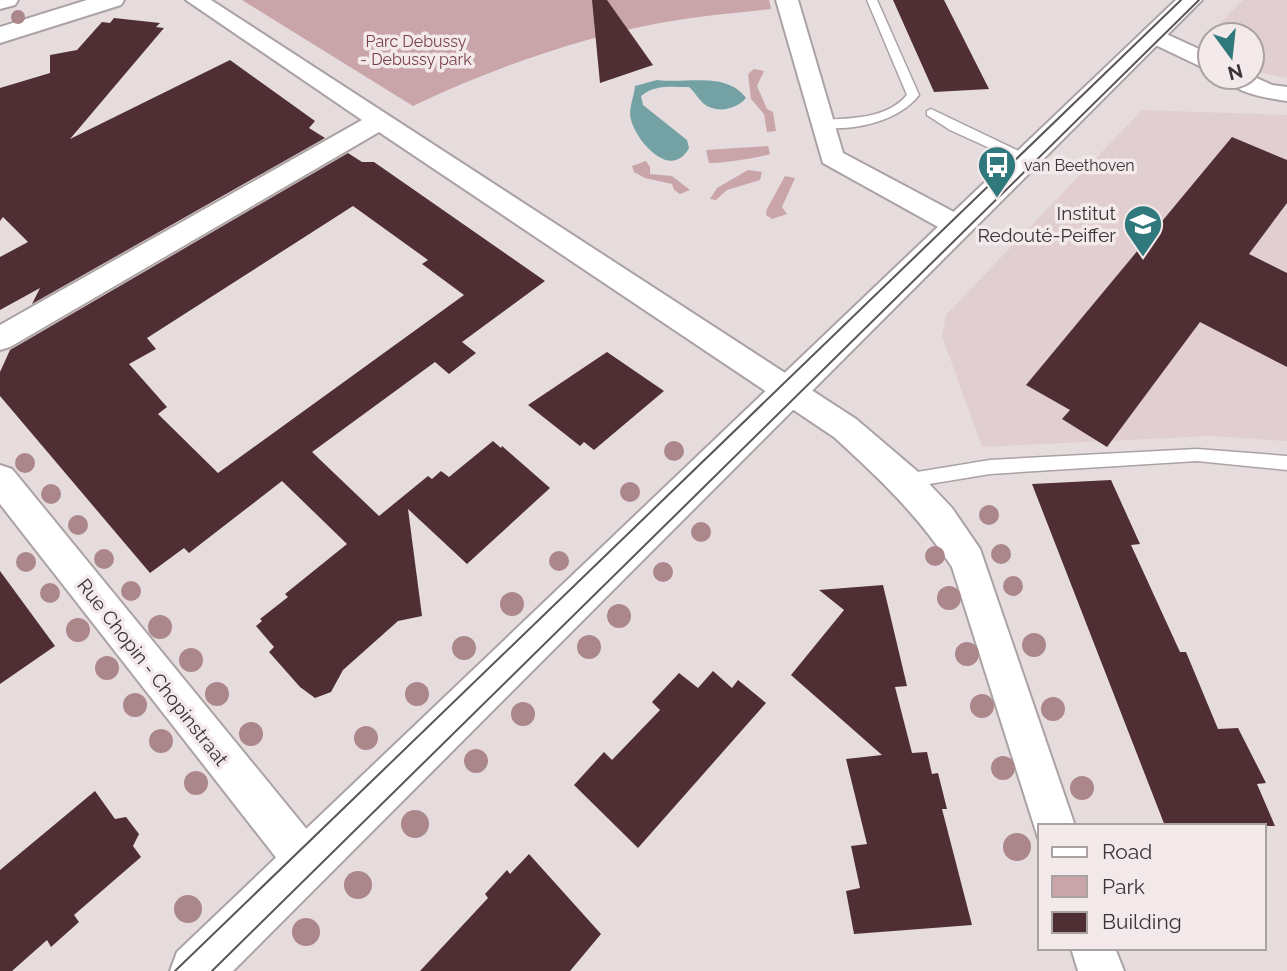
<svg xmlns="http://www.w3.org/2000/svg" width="1287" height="971" viewBox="0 0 1287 971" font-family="Raleway,sans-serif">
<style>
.built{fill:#e0ced0}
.green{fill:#c9a5a9}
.water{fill:#74a2a4}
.building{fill:#502f34;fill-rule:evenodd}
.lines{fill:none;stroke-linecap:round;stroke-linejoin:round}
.lane-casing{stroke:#aba2a3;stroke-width:3}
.street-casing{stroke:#aba2a3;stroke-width:4}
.secondary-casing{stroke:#aba2a3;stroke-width:4}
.primary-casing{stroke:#aba2a3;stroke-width:4}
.lane{fill:#fff;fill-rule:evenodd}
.street{fill:#fff;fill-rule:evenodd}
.secondary{fill:#fff;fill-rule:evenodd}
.primary{fill:#fff;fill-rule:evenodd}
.tram{stroke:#5a5556;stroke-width:2}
.tree{fill:#ab878c}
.labels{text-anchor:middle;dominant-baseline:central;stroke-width:7;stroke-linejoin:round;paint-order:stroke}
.far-park-label{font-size:16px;fill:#7a414a;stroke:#f3e9ea}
.far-poi-label{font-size:16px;fill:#393536;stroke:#f3e9ea;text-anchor:start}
.poi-label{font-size:19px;fill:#393536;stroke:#f3e9ea;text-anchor:end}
.street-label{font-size:19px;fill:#393536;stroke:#f3e9ea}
</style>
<rect width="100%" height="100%" fill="#e6dcdd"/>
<g class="built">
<polygon points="1243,0 1287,0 1287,78 1252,71 1252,35 1210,35 1210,46 1203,40"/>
<polygon points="1142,110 1287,115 1287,441 1210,436 982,447 942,336 946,315"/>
</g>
<g class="green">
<path d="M242,0H769L771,9C736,13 700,16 665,22C577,38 494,68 413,106Z"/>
<polygon points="754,69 764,71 757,86 767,109 773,112 776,131 767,132 764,114 751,99 748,74"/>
<path d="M768,146L770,154C763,157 717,164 709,163L706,150Z"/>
<polygon points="646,161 650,167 650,174 672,176 690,190 680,194 674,190 672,184 645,178 634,172 632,166"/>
<polygon points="748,170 762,172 760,180 727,190 716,200 710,199 717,188"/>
<polygon points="785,176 795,178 782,207 787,214 772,219 766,215 767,209"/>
</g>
<path class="water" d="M657,80C687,84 726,71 746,98C737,109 717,114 704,104C699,100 695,92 689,87C672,87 655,84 641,96L643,105L687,140L689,148C671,181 637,142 631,120C628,109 634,97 635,86Z"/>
<g class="building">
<polygon points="592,0 607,0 653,65 600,83"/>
<polygon points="893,0 944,0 989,89 934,92"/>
<polygon points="114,18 160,23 156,27 164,28 70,139 230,60 315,121 309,128 325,138 32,304 40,288 0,310 0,257 28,242 3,217 0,221 0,88 50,73 50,55 77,50 102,22 110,23"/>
<polygon points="1232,137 1287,160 1287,203 1249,254 1287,273 1287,367 1200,322 1107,447 1062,419 1070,410 1026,385"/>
<path d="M348,153L362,162H374L545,281L462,342L476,353L449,374L435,362L312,452L379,516L428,476L432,479L441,471L449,477L493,441L501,448L502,446L550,488L467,564L408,509L422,616L398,621L343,670L331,692L315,698L300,687L269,652L274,647L256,626L262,621L260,619L288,597L285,594L347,544L282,481L189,553L184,548L150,573L0,396V372L10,350ZM353,206L428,260L422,264L464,295L218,473L158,414L167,407L129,364L156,349L147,338Z"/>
<polygon points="607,352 664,391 594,450 584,442 580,446 528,405"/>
<polygon points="1111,480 1140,544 1131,545 1180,652 1186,652 1218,729 1238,728 1266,783 1257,784 1275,826 1165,826 1032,484"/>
<polygon points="0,571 55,646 0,684"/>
<polygon points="883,585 907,686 895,687 912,753 927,752 932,774 938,773 947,809 942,809 972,925 854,934 846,891 860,888 851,846 867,844 846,759 882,755 791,675 844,610 819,590"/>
<polygon points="713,671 732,688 738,680 766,703 638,848 574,785 604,752 612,760 660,710 652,702 679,673 698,688"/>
<polygon points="95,791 115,819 126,817 139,834 133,846 141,857 74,915 79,922 51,947 47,940 12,971 0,971 0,870"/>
<polygon points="529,854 601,934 570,971 420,971 488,898 485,894 507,870 510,874"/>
</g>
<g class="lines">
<g class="lane-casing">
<g id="lane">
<path d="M867,0H877L919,95C898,122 851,132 819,127L817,124L823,120C852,118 887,119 907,95Z"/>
<polygon points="931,109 1031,157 1033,160 1031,163 1023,163 950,130 927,115 927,111"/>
<polygon points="1197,449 1287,456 1287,470 1197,461 990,474 905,488 899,486 897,481 899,476 905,474 990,460"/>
</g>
</g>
<g class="street-casing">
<g id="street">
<path d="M186,0H211L856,419L917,471L952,508L980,549L1075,826H1040L1039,841L952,567C917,514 880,479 834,437L379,132L10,347L0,350V325L362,120Z"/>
<polygon points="776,0 798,0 843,153 967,219 971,226 967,233 958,235 949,233 823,163"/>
<polygon points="1153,28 1210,54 1210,71 1145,40 1142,35 1145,30"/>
<path d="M1252,76L1272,85L1287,87V101C1268,98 1236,94 1224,77Z"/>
<polygon points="0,465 12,469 322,848 328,863 322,878 307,884 292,878 0,504"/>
<polygon points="1071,948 1115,948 1124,971 1078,971"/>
</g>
</g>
<g class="secondary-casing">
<polygon id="secondary" points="1176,0 1202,0 233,971 170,971 177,952"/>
</g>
<g class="primary-casing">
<g id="primary">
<polygon points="0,0 18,0 15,5 0,9"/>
<polygon points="87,0 124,0 121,5 0,43 0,27"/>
</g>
</g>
<use href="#lane" class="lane"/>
<use href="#street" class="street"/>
<use href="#secondary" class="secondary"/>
<use href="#primary" class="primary"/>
<g class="tram">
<polyline points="175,971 1181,0"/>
<polyline points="212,971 1199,0"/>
</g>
</g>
<g class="tree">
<circle cx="18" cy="17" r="7"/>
<circle cx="674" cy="451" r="10"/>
<circle cx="25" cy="463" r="10"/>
<circle cx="630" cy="492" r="10"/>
<circle cx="51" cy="494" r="10"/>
<circle cx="989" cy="515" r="10"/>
<circle cx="78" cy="525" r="10"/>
<circle cx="701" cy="532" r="10"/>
<circle cx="1001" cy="554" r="10"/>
<circle cx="935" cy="556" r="10"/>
<circle cx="104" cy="559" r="10"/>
<circle cx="559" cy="561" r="10"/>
<circle cx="26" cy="562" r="10"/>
<circle cx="663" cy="572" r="10"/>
<circle cx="1013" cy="586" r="10"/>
<circle cx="131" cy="591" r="10"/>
<circle cx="50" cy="593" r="10"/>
<circle cx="949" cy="598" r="12"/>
<circle cx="512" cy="604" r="12"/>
<circle cx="619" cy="616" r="12"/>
<circle cx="160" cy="627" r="12"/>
<circle cx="78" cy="630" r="12"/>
<circle cx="1034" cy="645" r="12"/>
<circle cx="589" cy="647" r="12"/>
<circle cx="464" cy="648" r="12"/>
<circle cx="967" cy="654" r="12"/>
<circle cx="191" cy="660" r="12"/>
<circle cx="107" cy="668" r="12"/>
<circle cx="217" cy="694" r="12"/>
<circle cx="417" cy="694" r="12"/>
<circle cx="135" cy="705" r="12"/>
<circle cx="982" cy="706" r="12"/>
<circle cx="1053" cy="709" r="12"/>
<circle cx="523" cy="714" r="12"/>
<circle cx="251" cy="734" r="12"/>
<circle cx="366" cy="738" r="12"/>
<circle cx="161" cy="741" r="12"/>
<circle cx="476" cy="761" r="12"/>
<circle cx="1003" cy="768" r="12"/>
<circle cx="196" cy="783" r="12"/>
<circle cx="1082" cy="788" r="12"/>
<circle cx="415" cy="824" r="14"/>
<circle cx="1017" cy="847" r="14"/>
<circle cx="358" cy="885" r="14"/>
<circle cx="188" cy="909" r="14"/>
<circle cx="306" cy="932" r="14"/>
</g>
<defs>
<g id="bus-pin" transform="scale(2.0125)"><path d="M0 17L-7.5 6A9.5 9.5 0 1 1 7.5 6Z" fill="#2f787c" stroke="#f3e9ea"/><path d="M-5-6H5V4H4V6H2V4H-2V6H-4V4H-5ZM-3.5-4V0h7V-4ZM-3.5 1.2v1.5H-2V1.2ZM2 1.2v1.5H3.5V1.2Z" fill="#fff"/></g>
<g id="school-pin" transform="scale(2.0125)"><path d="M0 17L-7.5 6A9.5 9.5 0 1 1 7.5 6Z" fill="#2f787c" stroke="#f3e9ea"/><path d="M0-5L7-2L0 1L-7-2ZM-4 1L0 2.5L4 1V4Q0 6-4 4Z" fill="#fff"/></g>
</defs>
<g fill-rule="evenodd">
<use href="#bus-pin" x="997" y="165"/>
<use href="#school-pin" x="1143" y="224"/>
</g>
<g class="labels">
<g class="far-park-label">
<text x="416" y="41">Parc Debussy<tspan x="416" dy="18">- Debussy park</tspan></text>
</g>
<g class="far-poi-label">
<text x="1024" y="165">van Beethoven</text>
</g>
<g class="poi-label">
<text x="1116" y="213">Institut<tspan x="1116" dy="22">Redouté-Peiffer</tspan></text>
</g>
<g class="street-label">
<text transform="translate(153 672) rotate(52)">Rue Chopin - Chopinstraat</text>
</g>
</g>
<rect x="1038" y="824" width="228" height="126" fill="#f3e9ea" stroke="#a9a1a2" stroke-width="2"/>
<rect x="1052" y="847" width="35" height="10" fill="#ffffff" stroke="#a9a1a2" stroke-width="2"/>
<text x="1102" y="859" font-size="21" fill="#393536">Road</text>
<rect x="1052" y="876" width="35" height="21" fill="#c9a5a9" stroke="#a9a1a2" stroke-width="2"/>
<text x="1102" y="894" font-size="21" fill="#393536">Park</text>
<rect x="1052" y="912" width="35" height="21" fill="#502f34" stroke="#a9a1a2" stroke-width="2"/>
<text x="1102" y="929" font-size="21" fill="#393536">Building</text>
<g transform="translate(1231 56) rotate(165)"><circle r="33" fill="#f3e9ea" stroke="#a9a1a2" stroke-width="2"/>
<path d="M0-5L12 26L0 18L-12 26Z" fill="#2f787c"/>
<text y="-10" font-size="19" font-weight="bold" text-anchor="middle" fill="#393536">N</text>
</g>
</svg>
